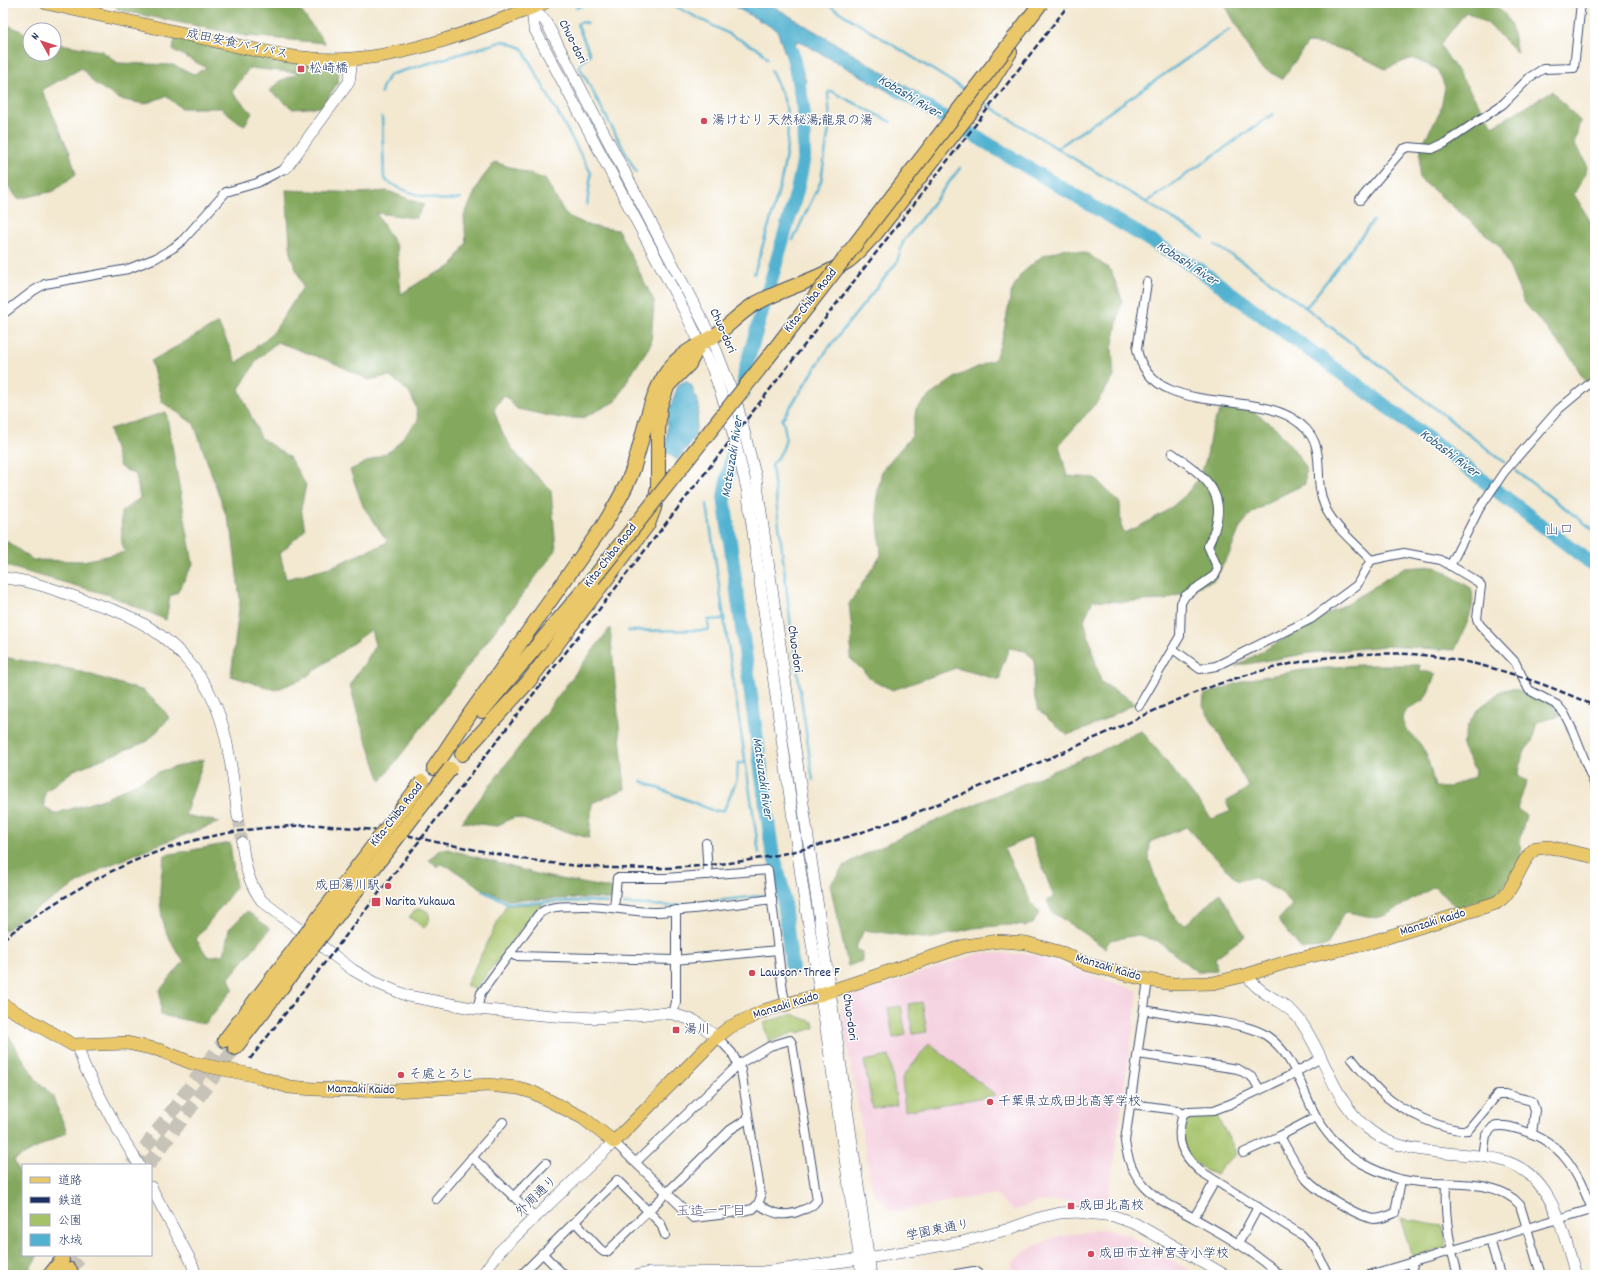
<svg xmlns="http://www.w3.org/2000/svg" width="1598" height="1278" viewBox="0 0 1598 1278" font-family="Dekko,'Klee One',sans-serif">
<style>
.built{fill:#f4cfde}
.green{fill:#a5c269;stroke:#607864}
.forest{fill:#84a85d;stroke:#506c5e;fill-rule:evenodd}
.water{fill:#52b2d0;stroke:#367097}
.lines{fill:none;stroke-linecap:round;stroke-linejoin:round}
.stream{stroke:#52b2d0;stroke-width:2.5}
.river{stroke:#52b2d0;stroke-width:14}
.tertiary-tunnel{stroke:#c8c3b9;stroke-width:11;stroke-dasharray:11 5.5;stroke-linecap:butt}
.trunk-tunnel{stroke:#c8c3b9;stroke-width:14;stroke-dasharray:14 7;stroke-linecap:butt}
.minor-casing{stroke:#3b4b6f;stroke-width:10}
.tertiary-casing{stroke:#3b4b6f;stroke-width:12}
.primary-casing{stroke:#3b4b6f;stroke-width:14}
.trunk-casing{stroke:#3b4b6f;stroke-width:16}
.minor{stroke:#fff;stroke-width:8}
.tertiary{stroke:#fff;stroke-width:11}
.primary{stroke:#eac769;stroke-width:13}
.trunk{stroke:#eac769;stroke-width:14}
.rail{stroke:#1b2f5e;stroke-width:2.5;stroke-dasharray:6 3;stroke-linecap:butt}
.trunk-bridge-casing{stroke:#3b4b6f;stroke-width:16;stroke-linecap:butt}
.trunk-bridge{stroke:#eac769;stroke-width:14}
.poi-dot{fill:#d1495b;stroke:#fff;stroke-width:1.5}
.labels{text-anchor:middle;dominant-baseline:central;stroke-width:3;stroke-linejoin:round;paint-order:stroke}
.street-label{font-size:13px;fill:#1b2f5e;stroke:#fff}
.poi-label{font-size:13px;fill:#1b2f5e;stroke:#fff;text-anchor:start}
.water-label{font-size:14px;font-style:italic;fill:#2e5d86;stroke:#fff}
.neighbourhood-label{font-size:14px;fill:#5c5c86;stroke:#fff}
.quarter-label{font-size:15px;fill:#5c5c86;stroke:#fff}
</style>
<rect width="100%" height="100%" fill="#fff"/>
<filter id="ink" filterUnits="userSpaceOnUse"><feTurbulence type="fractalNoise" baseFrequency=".025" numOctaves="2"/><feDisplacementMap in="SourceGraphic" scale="8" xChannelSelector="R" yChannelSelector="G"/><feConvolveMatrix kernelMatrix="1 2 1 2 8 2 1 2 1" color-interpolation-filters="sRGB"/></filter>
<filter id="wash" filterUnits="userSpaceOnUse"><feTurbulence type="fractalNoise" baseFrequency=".012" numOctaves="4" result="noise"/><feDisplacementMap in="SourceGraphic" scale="16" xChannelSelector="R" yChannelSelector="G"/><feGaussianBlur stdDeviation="0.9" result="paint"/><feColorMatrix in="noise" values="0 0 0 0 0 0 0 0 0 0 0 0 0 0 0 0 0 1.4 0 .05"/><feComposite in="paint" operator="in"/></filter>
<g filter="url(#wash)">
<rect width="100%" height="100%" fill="#f3e8d0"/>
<g class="built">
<polygon points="981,953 1031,954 1138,991 1108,1205 1063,1201 1038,1202 1014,1211 995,1194 893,1212 873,1194 841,1010 852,996"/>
<polygon points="1102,1229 1128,1235 1198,1275 1011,1275 1013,1261 1032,1247 1052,1238"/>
</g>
<g class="green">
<polygon points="543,904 537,909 475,990 466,985 506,905"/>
<path d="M421,908L428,912C431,919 429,923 424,928L409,917L415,910Z"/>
<polygon points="922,1002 927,1032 913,1034 908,1004"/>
<polygon points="901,1006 906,1035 893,1038 888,1008"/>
<polygon points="792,1014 813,1022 815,1028 798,1033 797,1031 769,1042 763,1023"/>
<polygon points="929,1044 996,1095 905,1111 902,1078"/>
<polygon points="889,1056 897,1105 873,1109 864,1061"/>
<path d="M1215,1112L1237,1154L1225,1164L1216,1175C1185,1160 1179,1149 1186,1116Z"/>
<polygon points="1400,1218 1442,1225 1446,1244 1444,1248 1412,1257"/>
</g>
<g class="forest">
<polygon points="114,3 295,3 325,43 246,36 118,10"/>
<path d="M1224,3H1485C1489,5 1496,6 1500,9C1512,19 1514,39 1517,53L1487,23L1466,12L1440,45L1493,126L1552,91L1580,121L1574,145C1594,169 1588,168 1574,194L1595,229V399L1573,360L1524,302L1501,247L1419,178L1421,146L1440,112L1445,87L1437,69L1412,58L1385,69C1359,55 1337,45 1308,43L1282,79L1259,66Z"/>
<polygon points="3,23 30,35 30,54 54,54 54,43 102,51 118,63 173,65 194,74 207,68 173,50 175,38 290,63 331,65 339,70 338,82 322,107 293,109 270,91 279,81 300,73 249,68 232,92 252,113 244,126 221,108 181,108 166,96 144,104 119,99 94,83 82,68 42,90 70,153 76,174 54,191 18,199 3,179"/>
<path d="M495,162L545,179L566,215L590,226L618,230L654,301L651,344L630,376L616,401L583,418H560L517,409L504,395L494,409C504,447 524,463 551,490L556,550L381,781L358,716L350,684L366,661L375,645L371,630L303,679L275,690L231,676L240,600L232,532L194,424L162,402L151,361L218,323L237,363L273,333L303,287L291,256L286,190L359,193L388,191L424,205L416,218L376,213L397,247L401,294L423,280L452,266L466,243L464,216L480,181ZM277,342L332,362L369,380L388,376C408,388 415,396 418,420L392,450L350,470L363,506L388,542L333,566L286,579L280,553L305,530L301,508L306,485L289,457L261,438L239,389L257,360Z"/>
<path d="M1065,248L1088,254L1111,270L1122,300L1112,348L1114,377L1097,402L1059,445L1067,476L1095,478L1120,503L1121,526L1125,533C1157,518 1191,501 1204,465C1212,443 1206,432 1221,410L1247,407L1276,428L1292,447L1306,467L1305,484L1278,497L1252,513L1240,527L1230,553L1214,580L1165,600L1120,602L1093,600L1084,620L1101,682L1136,703L1088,728L1067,735L1038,710L1033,691L1035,660L1025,651L1009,648L1001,669L1000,680L956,668L893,690L873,681L850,658L852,631L849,604L881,555L876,501L882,470L912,436L916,409L929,396L956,377L995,359L1003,336L1011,293L1021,274L1042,256Z"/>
<polygon points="166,412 193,564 177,593 170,596 166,620 109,595 9,567 3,561 5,540 33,560 83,561 125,552 122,543 121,512 140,498 136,475 120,467 109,429"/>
<path d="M1435,566L1471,588C1478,609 1462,632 1455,650L1386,646L1310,653L1236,666L1358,597L1403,568Z"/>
<polygon points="610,628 625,789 592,803 589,838 515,817 496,826 462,822"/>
<polygon points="3,657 75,670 144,691 163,709 169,718 148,741 74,770 45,792 44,806 54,814 104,799 161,771 204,759 185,815 220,822 152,847 103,868 21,918 3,932"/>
<path d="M1359,665H1420L1419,670L1436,674C1432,681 1430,690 1426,697C1421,704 1408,706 1404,713C1397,725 1414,736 1420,744C1429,755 1431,774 1435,787L1446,788L1474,777L1475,771L1462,746L1468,725L1477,710L1501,691L1512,688L1542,698L1552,704L1561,716L1537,722L1532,742L1523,753L1518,776L1527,781L1517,809L1526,815L1520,837L1521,856L1519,864L1500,892L1458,909L1434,887L1386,915L1377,918L1347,912L1343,914L1327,946L1302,950L1278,920L1292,905L1282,893L1254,877L1238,881L1186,827L1150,842L1149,860L1160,891L1176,920L1186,924L1220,893L1245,936L1215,958L1217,970L1197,972L1158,941L1138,935L1110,940L1105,948L1052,912L1047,900L1054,897L1031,837L1004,849L1031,902L1040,913L1033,923L1026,926L1009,925L973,928L929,939L864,930L855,949L862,952V961L848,966L830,885L844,866L857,858L931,823L1107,748L1130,735L1142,731L1212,819L1231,811L1226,802L1249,787L1203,706L1204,695L1250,679L1303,670Z"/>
<path d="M230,843L236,887L196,939L208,957L224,954L229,929L247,911L270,929L229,978L233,989L205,1024L161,1015L160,990L184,961C178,952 171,944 167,934C157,908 159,882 165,855Z"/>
<polygon points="440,849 447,849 544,876 620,890 621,900 591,898 508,900 481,888 449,867 440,864 438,867 429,860"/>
<polygon points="3,1027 35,1078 52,1095 67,1132 14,1160 23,1182 23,1255 38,1255 26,1275 3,1275"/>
</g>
<g class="water">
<polygon points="728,3 768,3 919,94 911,104 797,40 795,46 806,82 788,62 777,30"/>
<polygon points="686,381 691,385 699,405 695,437 677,460 666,452 668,412 679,384"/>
</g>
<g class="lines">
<g class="stream">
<polyline points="669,3 760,50 768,59"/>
<polyline points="825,3 967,91"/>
<polyline points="576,8 588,3"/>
<polyline points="588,23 581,22 577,24 590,54 579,66 636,172"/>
<polyline points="381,93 382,88 389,75 504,41 522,48 591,173 587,205"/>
<path d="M983,102C1055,148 1130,192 1204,238"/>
<path d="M382,117L384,178L388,182C408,193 438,204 461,198"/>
<polyline points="1056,149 1230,29"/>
<polyline points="1147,202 1273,114"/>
<polyline points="793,240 821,181 830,122 828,93 831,91 891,122"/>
<polyline points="1215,245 1252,268 1305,307 1309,304 1373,221"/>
<path d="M754,274C768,225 795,157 786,107C784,94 775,82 771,70"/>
<polyline points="1305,307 1504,462"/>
<polyline points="1516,471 1595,531"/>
<polyline points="707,504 759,853"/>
<polyline points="628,631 709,630 708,620 724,619"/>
<path d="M813,780L791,627L772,465C784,451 790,438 782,420L827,350L897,262L903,242L960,168"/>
<polyline points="641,781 714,811 724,810 737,779 738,763 745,763"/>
<polyline points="483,891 508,903 588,901 607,903"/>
<polyline points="624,904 673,906 766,895"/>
</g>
<g class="river">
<polyline points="898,90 1198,269 1370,394 1595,566"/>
<polyline points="743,394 745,370 797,191 804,157 803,106 792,52"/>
<polyline points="736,434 724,497 772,850 782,886 792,969"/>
</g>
</g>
</g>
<g filter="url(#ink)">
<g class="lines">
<polyline class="tertiary-tunnel" points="238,817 242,843"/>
<g class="trunk-tunnel">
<polyline points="132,1165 225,1040"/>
<polyline points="148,1165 235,1048"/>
<polyline points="70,1270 82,1255"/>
</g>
<g class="minor-casing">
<g id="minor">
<polyline points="1360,200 1403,149 1409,147 1432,149 1445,143 1503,104 1530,77 1543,69 1574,68 1581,3"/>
<path d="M1147,282L1137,349C1150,417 1246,390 1292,418C1333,443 1310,473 1325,507C1334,527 1356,544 1371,560"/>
<polyline points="3,314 33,291 45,284 128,269 156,258 173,248 183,240 226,192 257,183 286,168"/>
<polyline points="1371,560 1404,553 1441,560 1478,582 1481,586 1477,619 1480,625 1515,662 1529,690 1557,705 1564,713 1573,731 1595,786"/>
<polyline points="1450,566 1479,509 1504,472 1559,409 1595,379"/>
<polyline points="1173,649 1200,669 1216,666 1311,619 1357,585 1371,560"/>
<path d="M1139,706L1180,636L1181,603L1185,596L1215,575L1218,569L1208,546C1232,496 1210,480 1172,453"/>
<polyline points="706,843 708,875"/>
<polyline points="614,908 617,878 666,878 768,870 783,991 786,1005"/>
<polyline points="510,952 515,956 675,960 778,950"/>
<path d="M1148,980L1125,1141C1127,1159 1133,1174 1145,1187C1158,1201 1178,1209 1194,1218C1224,1235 1255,1252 1280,1275"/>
<path d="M477,1009L481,993L538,915C549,904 567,907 581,906C607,905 632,913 657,912C696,910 734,904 772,899"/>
<path d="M1144,1010C1166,1014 1189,1018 1212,1021C1230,1024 1252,1026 1267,1036C1295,1055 1301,1090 1317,1118C1328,1136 1344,1154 1363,1164C1375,1170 1387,1176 1400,1179C1437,1189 1493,1174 1520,1205L1541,1275"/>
<polyline points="673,1014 676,1002 676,910"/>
<polyline points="1138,1054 1238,1069 1253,1078 1260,1090"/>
<path d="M1321,1058L1287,1077L1230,1104L1214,1110L1189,1111L1183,1114C1175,1140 1181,1154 1200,1171L1302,1235L1315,1248L1328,1275"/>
<path d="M1352,1059C1362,1071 1372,1085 1384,1095C1403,1111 1444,1132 1468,1130L1497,1095H1508L1532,1101L1535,1110L1532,1134"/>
<polyline points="1131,1104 1177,1110 1183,1114"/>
<path d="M1280,1136C1288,1151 1296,1166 1306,1179C1316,1191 1353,1213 1369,1218C1377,1221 1388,1216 1395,1213L1401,1180"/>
<polyline points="614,1142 693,1218 719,1215 753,1209 758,1204 761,1196 741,1070 732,1053 717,1037"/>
<polyline points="1243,1153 1280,1136 1316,1117"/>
<polyline points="472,1157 536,1218"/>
<path d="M1483,1157L1486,1135L1493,1127C1502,1124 1512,1127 1521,1130C1564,1143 1576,1170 1592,1209"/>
<path d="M636,1162L739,1064L770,1046L790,1040L792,1043L817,1200C813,1206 809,1208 802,1210C785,1218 773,1214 758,1204"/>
<path d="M1446,1184C1444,1216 1449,1244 1458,1275"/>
<polyline points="514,1196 546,1163"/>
<polyline points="436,1199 503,1122"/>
<polyline points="1194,1218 1215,1181"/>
<polyline points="575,1222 600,1249 604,1252 607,1252 730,1130 747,1119"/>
<polyline points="1490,1239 1500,1275"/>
<polyline points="1238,1244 1258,1207"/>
<polyline points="542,1253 564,1275"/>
<polyline points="1411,1262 1415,1275"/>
<polyline points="521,1275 617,1180 661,1224 665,1235"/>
<polyline points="950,1275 974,1271 977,1272 978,1275"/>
<polyline points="1369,1275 1595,1208"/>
</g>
</g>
<g class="tertiary-casing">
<g id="tertiary">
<polyline points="532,8 546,22 711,337 737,404 756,478 871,1275"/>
<polyline points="532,8 534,28 685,312 713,370 728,414 747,489 803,890 825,1022 862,1275"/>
<polyline points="286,168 349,82 352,59"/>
<path d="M3,578C32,580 60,592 87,601C102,606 117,610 130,617C175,638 210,679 223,727C231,756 234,787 238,817"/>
<path d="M242,843C245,865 248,883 262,901L353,970L374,982L408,996L477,1009L554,1016L597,1018L660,1013L673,1014L695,1021L717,1037"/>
<path d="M1247,975C1259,996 1285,1000 1299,1019C1326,1056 1335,1108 1375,1134C1393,1146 1417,1150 1438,1152C1458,1155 1481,1154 1501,1160C1553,1173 1562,1231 1576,1275"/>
<polyline points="79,1045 80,1053 84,1066 118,1130 139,1165"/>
<polyline points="151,1187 191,1261 196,1275"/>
<polyline points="482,1275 499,1252 614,1142"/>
<polyline points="639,1275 650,1273 763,1272 868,1258 962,1242 1009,1229 1039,1218 1060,1213 1077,1212 1114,1216 1136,1224 1225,1275"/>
</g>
</g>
<g class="primary-casing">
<g id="primary">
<path d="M46,3C98,15 150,26 203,38C251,49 302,63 352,59C418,54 483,27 544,3"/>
<path d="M3,1005L73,1045L127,1043L159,1050L192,1063L253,1075L289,1087L314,1089L394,1091L488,1085L518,1088L532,1092L583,1118L614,1142L717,1037L730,1027L766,1010L819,995L965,946L999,941L1026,943L1062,953L1089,965L1148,980L1173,984L1213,983L1247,975L1293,960L1365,944L1496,903C1516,891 1518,862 1536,848L1549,847L1595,857"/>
</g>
</g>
<g class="trunk-casing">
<g id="trunk">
<polyline points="482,711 593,579"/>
<polyline points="462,754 528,682 648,524 654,508 658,487 658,431 660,406 668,385 689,364 699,345"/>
<path d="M434,768L472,711L603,526C614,508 626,489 633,469C645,434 649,388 676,361C687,350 699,345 711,338C727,328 739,313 755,304C785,287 819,280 848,261C859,253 867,242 876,233L977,104L1010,52"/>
<polyline points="225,1040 271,980"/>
<polyline points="235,1048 281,988"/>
<polyline points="50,1275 62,1260"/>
<polyline points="67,1275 70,1270"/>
</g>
</g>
<use href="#minor" class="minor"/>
<use href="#tertiary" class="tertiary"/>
<use href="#primary" class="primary"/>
<use href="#trunk" class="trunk"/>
<g class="rail">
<path d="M3,939C88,876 170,834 278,827C292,826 306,825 320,825C342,827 365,829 386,831C403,834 419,838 436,842C474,849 512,858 551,863C615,871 680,870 743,861C824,849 892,823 967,792C1008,775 1050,759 1090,740C1126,725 1161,706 1197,692C1263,666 1339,650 1410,654C1474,658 1537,680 1595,706"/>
<polyline points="250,1059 1070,3"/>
<polyline points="82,1275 83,1274"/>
</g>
<g class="trunk-bridge-casing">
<g id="trunk-bridge">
<polyline points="593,579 767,359 1041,3"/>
<polyline points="271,980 422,782"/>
<polyline points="281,988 450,769"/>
</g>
</g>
<use href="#trunk-bridge" class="trunk-bridge"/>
</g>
</g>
<g class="poi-dot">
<rect x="297" y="65" width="8" height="8" rx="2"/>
<circle cx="704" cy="121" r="4"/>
<circle cx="388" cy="886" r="4"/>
<rect x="371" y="897" width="10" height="10" rx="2"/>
<circle cx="752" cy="973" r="4"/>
<rect x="672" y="1026" width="8" height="8" rx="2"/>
<circle cx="401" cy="1075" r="4"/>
<circle cx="990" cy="1102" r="4"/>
<rect x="1067" y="1202" width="8" height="8" rx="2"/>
<circle cx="1091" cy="1254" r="4"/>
</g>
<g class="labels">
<g class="street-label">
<text transform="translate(572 42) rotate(63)">Chuo-dori</text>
<text transform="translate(237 45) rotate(12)">成田安食バイパス</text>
<text transform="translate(811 301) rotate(-52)">Kita-Chiba Road</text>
<text transform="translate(722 331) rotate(66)">Chuo-dori</text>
<text transform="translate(611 556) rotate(-52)">Kita-Chiba Road</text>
<text transform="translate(794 649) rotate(82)">Chuo-dori</text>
<text transform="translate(397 815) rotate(-52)">Kita-Chiba Road</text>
<text transform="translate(1433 923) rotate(-17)">Manzaki Kaido</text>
<text transform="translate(1108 968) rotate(17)">Manzaki Kaido</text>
<text transform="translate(786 1006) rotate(-17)">Manzaki Kaido</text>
<text transform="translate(849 1017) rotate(82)">Chuo-dori</text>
<text transform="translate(361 1090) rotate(1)">Manzaki Kaido</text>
<text transform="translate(537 1197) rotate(-44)">外周通り</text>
<text transform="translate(938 1231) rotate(-11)">学園東通り</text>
</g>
<g class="poi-label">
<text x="309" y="69">松崎橋</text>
<text x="712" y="121">湯けむり 天然秘湯;龍泉の湯</text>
<text x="380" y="886" text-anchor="end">成田湯川駅</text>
<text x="385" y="902">Narita Yukawa</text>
<text x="760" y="973">Lawson･Three F</text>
<text x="684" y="1030">湯川</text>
<text x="409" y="1075">そ處とろじ</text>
<text x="998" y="1102">千葉県立成田北高等学校</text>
<text x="1079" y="1206">成田北高校</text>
<text x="1099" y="1254">成田市立神宮寺小学校</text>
</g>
<g class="water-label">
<text transform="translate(909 97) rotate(31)">Kobashi River</text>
<text transform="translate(1187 264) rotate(33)">Kobashi River</text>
<text transform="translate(1449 454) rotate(37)">Kobashi River</text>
<text transform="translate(733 457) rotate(-81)">Matsuzaki River</text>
<text transform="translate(762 778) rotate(82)">Matsuzaki River</text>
</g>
<g class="neighbourhood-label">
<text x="711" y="1212">玉造一丁目</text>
</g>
<g class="quarter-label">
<text x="1559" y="531">山口</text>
</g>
</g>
<rect width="1598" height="1278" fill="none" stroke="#fff" stroke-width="16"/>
<rect x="22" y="1164" width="130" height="92" fill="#ffffff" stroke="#a4acbf"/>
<rect x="30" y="1177" width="20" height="6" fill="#eac769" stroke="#a4acbf"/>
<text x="58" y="1184" font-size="12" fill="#1b2f5e">道路</text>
<rect x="30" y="1197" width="20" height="6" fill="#1b2f5e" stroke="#a4acbf"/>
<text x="58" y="1204" font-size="12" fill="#1b2f5e">鉄道</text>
<rect x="30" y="1214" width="20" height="12" fill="#a5c269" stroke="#a4acbf"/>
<text x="58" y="1224" font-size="12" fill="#1b2f5e">公園</text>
<rect x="30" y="1234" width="20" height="12" fill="#52b2d0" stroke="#a4acbf"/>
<text x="58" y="1244" font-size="12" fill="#1b2f5e">水域</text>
<g transform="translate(42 42) rotate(309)"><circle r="19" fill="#ffffff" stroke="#a4acbf"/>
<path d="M0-3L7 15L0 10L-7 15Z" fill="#d1495b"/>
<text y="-6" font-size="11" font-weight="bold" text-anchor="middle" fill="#1b2f5e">N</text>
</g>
</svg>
